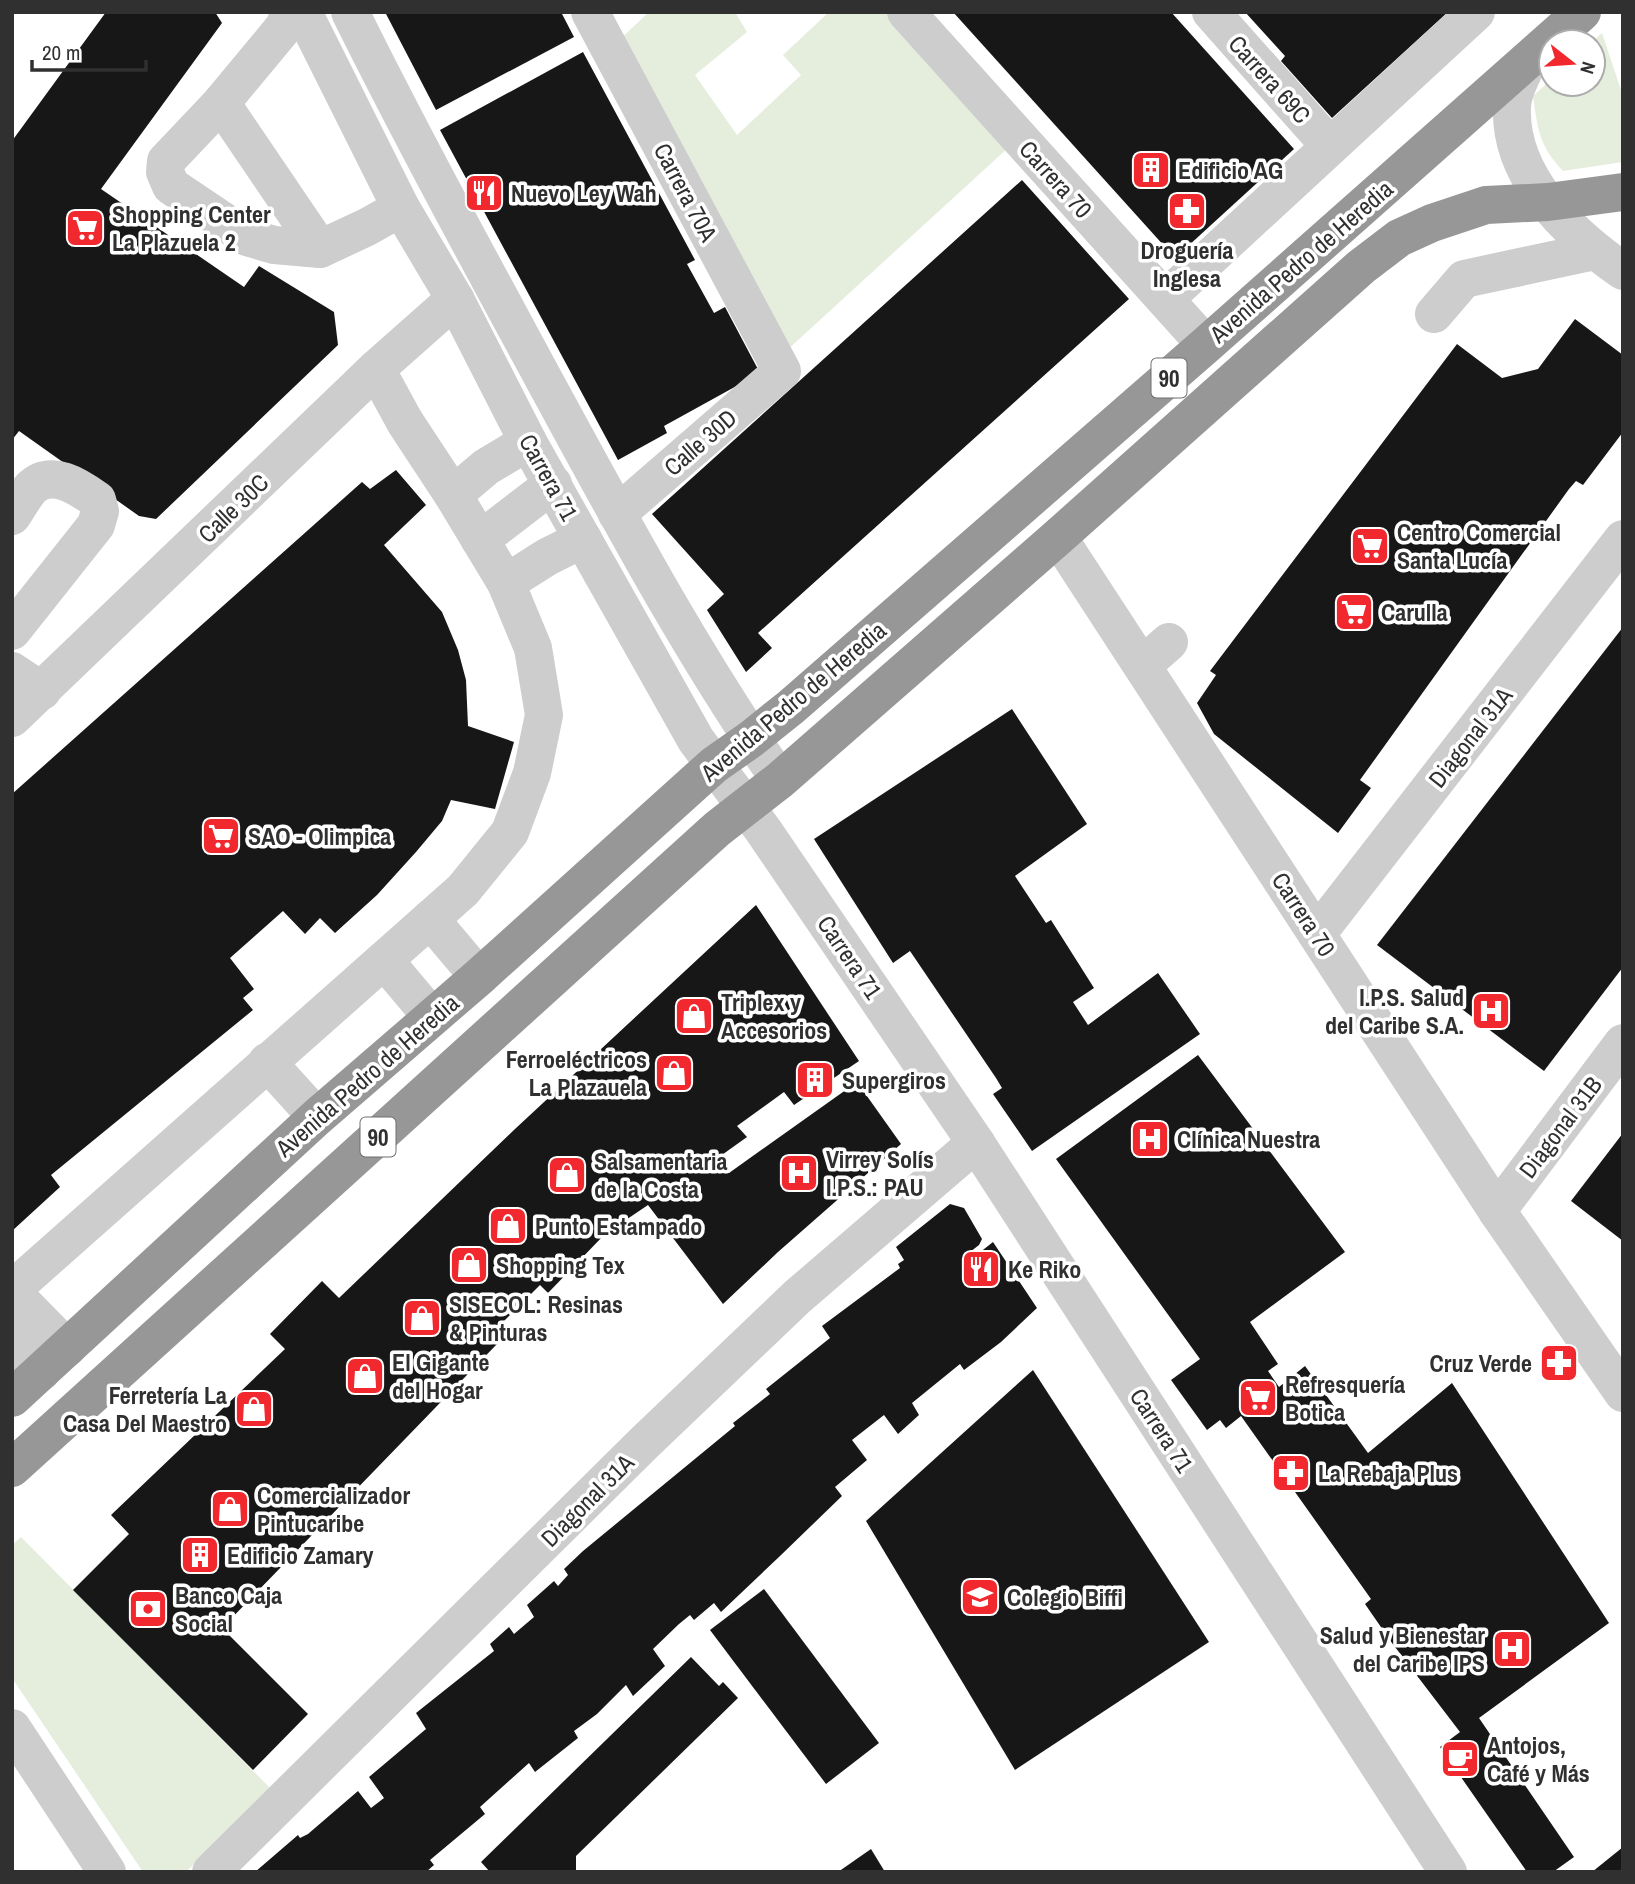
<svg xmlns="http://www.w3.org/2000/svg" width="1635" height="1884" viewBox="0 0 1635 1884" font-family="'Archivo Narrow',sans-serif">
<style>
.green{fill:#e5eedd}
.building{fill:#171717}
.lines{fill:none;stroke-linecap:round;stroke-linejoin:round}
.minor{stroke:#cdcdcd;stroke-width:38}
.highway{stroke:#979797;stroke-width:38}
.labels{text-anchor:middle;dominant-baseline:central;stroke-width:7;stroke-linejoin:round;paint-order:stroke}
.shield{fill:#fff;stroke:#6e6e6e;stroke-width:2}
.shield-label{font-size:23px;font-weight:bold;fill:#303030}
.street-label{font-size:24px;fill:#303030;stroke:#fff}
.poi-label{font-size:24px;font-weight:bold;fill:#303030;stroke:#fff;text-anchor:start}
</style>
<rect width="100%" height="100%" fill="#fff"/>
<g class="green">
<polygon points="649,12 735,12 747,32 695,75 737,135 801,75 783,55 829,12 889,12 1009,147 785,352 617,42"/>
<path d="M1602,33L1623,96V162L1563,171C1539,145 1538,131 1533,96L1551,80V84H1593L1592,42Z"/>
<polygon points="21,1537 270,1788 186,1872 143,1872 12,1678 12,1545"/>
</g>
<g class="building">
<polygon points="106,12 215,12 222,23 101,189 244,287 259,266 334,312 338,345 156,519 139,516 19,431 12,440 12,141"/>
<polygon points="385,12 561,12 574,37 436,110"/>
<polygon points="953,12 1171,12 1294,149 1175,258"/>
<polygon points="1245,12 1448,12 1332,118 1281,61 1285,56"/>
<polygon points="583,52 695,260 687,264 714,313 725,307 760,373 664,426 667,433 618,460 440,130"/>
<polygon points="1022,180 1129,299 758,633 772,648 746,672 707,610 724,594 652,514"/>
<polygon points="1575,319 1623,355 1623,432 1583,485 1576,481 1569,489 1360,780 1371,788 1338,833 1214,734 1197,703 1216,675 1210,671 1457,344 1502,378 1538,369"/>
<polygon points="396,470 426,505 384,545 442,612 458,650 466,680 468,726 514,742 495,809 451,800 442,821 416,852 377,895 335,933 320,918 305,934 283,911 230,958 254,989 243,998 253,1010 51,1175 60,1187 12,1231 12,794 362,482 370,489"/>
<polygon points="1623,627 1623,967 1544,1071 1377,945"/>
<polygon points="1012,709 1087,824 1015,876 1046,923 1051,920 1094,988 1073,1002 1088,1025 1158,973 1200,1034 1032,1151 993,1094 1002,1088 996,1078 910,951 893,963 814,839"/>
<polygon points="756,905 859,1061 794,1105 784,1092 737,1126 747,1137 719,1157 729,1173 857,1082 901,1144 778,1252 723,1304 648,1205 605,1234 548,1293 540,1285 488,1337 497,1344 222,1628 308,1714 253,1770 73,1590 129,1534 111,1515 285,1349 270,1334 322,1281 339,1298 515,1129"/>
<polygon points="1198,1055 1345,1252 1250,1322 1278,1364 1268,1371 1279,1387 1305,1366 1368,1453 1452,1383 1609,1623 1479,1718 1574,1857 1553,1872 1527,1872 1440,1747 1460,1732 1392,1643 1365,1604 1371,1599 1241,1416 1226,1428 1220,1420 1207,1430 1171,1380 1200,1359 1056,1159"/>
<polygon points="1623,1133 1623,1241 1571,1201"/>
<polygon points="950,1204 964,1208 982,1239 979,1245 970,1252 974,1257 993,1242 1037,1308 1001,1342 964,1370 960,1364 912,1403 919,1415 898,1434 884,1415 852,1440 867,1460 835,1487 842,1496 780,1556 721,1612 714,1603 694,1620 690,1615 679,1624 653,1649 665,1666 633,1696 626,1685 597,1714 574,1731 578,1738 535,1772 529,1763 480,1807 485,1814 430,1860 434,1865 426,1872 255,1872 298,1835 300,1838 308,1834 358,1791 371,1808 384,1798 369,1777 426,1729 416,1713 494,1651 490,1644 509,1627 514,1634 534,1617 527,1605 554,1581 558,1586 568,1575 564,1569 583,1551 735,1426 733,1423 770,1394 766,1389 830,1338 822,1326 900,1268 898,1264 904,1260 896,1247"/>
<polygon points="1033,1370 1209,1642 1015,1770 866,1521"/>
<polygon points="764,1589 879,1743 826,1784 710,1630"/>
<polygon points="691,1657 719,1686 723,1682 738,1698 576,1856 576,1872 490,1872 481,1862"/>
<polygon points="1623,1847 1623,1872 1592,1872"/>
<polygon points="871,1849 885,1872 838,1872"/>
</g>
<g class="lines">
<g class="minor">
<polyline points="290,12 284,27 221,103 320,249 367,227 401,208"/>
<polyline points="303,12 401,208 455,299 528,442 696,740 763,830 976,1143 1448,1872"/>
<path d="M350,12C413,139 481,263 548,387C621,521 693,656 780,780"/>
<polyline points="590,12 782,371 617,514"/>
<polyline points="906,12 1206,345"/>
<polyline points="1211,12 1329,145"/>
<path d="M1528,61C1523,74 1512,92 1512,107C1509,177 1570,234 1623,271"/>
<polyline points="221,103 166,161 165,172 171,186 247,237 274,245 320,249"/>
<polyline points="1165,299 1476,12"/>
<polyline points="1434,314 1464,279 1595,251"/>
<polyline points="453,495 486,467 528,442"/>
<path d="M12,516C18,507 24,496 31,488C51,468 79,487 97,500L100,511L96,525L12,631"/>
<polyline points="1058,537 1497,1211 1623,1393"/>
<polyline points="480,540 553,484"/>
<polyline points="506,583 547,557 583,539"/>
<polyline points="1143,665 1169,642"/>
<polyline points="12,671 42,691"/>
<polyline points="12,718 376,369 455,299"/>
<polyline points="430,919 479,977"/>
<polyline points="1317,934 1623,539"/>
<polyline points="384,960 432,1017"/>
<polyline points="267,1062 317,1117"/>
<polyline points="1497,1211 1623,1043"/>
<polyline points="12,1339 41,1372"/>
<polyline points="67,1348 19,1299 15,1287 463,890 510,832 532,773 544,715 533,648 506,583 453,495 405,422 376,369"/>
<polyline points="12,1728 107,1872"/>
<polyline points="211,1872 643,1444 797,1297 976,1143"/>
</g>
<g class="highway">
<polyline points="12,1398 317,1117 479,977 714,765 751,739 791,707 1206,345 1582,12"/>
<polyline points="12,1468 717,829 780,780 1058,537 1361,267 1399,238 1432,223 1486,205 1548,202 1623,192"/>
</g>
</g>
<defs>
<g id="building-square" transform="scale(2.0125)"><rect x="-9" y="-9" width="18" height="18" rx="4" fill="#f1282d" stroke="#fff"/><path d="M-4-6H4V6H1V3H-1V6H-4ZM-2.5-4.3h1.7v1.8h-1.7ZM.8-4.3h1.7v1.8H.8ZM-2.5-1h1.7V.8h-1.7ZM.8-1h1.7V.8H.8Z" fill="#fff"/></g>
<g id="restaurant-square" transform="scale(2.0125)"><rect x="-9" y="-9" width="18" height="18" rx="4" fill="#f1282d" stroke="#fff"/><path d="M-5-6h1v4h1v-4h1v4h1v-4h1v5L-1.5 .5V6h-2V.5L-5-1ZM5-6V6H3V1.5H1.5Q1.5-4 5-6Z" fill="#fff"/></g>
<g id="pharmacy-square" transform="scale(2.0125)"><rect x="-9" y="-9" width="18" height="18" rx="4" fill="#f1282d" stroke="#fff"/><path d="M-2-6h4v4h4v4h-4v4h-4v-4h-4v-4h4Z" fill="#fff"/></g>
<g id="supermarket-square" transform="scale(2.0125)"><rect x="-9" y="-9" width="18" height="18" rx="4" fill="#f1282d" stroke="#fff"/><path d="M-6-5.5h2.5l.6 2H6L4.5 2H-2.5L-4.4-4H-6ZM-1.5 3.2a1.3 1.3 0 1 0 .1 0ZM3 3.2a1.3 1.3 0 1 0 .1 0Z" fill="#fff"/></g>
<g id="hospital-square" transform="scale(2.0125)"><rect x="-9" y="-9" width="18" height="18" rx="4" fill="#f1282d" stroke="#fff"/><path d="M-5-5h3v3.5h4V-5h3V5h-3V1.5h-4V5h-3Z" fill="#fff"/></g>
<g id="shop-square" transform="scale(2.0125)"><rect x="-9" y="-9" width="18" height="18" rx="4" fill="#f1282d" stroke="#fff"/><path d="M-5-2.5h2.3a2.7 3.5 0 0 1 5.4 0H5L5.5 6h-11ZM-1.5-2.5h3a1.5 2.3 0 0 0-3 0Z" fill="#fff"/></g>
<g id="school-square" transform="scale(2.0125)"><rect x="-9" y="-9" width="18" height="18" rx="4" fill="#f1282d" stroke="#fff"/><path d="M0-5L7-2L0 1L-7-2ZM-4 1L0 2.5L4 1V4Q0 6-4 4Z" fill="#fff"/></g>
<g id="bank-square" transform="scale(2.0125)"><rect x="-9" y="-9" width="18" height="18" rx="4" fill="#f1282d" stroke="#fff"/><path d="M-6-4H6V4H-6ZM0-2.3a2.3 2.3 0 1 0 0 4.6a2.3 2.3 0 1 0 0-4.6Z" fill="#fff"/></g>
<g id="cafe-square" transform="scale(2.0125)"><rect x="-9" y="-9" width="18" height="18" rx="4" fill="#f1282d" stroke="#fff"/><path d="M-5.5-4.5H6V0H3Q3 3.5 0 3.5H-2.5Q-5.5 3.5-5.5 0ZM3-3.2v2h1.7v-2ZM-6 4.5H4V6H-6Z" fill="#fff"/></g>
</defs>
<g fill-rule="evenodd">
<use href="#building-square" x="1151" y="170"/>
<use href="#restaurant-square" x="484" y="193"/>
<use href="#pharmacy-square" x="1187" y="211"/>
<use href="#supermarket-square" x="85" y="228"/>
<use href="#supermarket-square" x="1370" y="546"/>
<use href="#supermarket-square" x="1354" y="612"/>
<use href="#supermarket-square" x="221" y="836"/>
<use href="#hospital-square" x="1491" y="1011"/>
<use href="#shop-square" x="694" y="1016"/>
<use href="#shop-square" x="674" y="1073"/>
<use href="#building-square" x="815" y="1080"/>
<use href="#hospital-square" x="1150" y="1139"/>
<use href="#hospital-square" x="799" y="1173"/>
<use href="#shop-square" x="567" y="1175"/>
<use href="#shop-square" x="508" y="1226"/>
<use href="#shop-square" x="469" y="1265"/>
<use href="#restaurant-square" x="981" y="1269"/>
<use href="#shop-square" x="422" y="1318"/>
<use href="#pharmacy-square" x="1559" y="1363"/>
<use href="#shop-square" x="365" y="1376"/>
<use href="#supermarket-square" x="1258" y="1398"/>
<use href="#shop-square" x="254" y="1409"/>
<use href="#pharmacy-square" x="1291" y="1473"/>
<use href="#shop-square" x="230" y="1509"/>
<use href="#building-square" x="200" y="1555"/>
<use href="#school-square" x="980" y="1597"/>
<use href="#bank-square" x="148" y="1609"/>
<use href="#hospital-square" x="1512" y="1649"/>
<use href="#cafe-square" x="1460" y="1759"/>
</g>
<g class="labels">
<g class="shield">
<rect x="1151.5" y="358.5" width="35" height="39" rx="5"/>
<rect x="360.5" y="1117.5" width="35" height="39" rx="5"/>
</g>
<g class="shield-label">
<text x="1169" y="378">90</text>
<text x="378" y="1137">90</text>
</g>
<g class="street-label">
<text transform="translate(1270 79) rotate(48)">Carrera 69C</text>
<text transform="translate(1056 179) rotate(48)">Carrera 70</text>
<text transform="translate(686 192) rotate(62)">Carrera 70A</text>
<text transform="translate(1301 261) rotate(-41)">Avenida Pedro de Heredia</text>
<text transform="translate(700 442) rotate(-41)">Calle 30D</text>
<text transform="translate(549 477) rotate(61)">Carrera 71</text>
<text transform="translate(233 508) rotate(-44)">Calle 30C</text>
<text transform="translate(793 701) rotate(-40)">Avenida Pedro de Heredia</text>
<text transform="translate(1470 737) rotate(-52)">Diagonal 31A</text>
<text transform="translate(1304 914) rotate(57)">Carrera 70</text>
<text transform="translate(850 957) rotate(56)">Carrera 71</text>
<text transform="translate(367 1075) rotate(-41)">Avenida Pedro de Heredia</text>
<text transform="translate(1560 1127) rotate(-53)">Diagonal 31B</text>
<text transform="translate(1162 1430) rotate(57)">Carrera 71</text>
<text transform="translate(587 1500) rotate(-45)">Diagonal 31A</text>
</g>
<g class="poi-label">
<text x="1178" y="170">Edificio AG</text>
<text x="511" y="193">Nuevo Ley Wah</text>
<text x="112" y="214">Shopping Center<tspan x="112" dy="28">La Plazuela 2</tspan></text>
<text x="1187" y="250" text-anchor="middle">Droguería<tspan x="1187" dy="28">Inglesa</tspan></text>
<text x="1397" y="532">Centro Comercial<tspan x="1397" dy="28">Santa Lucía</tspan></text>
<text x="1381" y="612">Carulla</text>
<text x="248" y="836">SAO - Olimpica</text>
<text x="1464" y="997" text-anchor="end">I.P.S. Salud<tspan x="1464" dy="28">del Caribe S.A.</tspan></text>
<text x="721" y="1002">Triplex y<tspan x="721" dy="28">Accesorios</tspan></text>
<text x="647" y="1059" text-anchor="end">Ferroeléctricos<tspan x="647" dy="28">La Plazauela</tspan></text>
<text x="842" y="1080">Supergiros</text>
<text x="1177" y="1139">Clínica Nuestra</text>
<text x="826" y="1159">Virrey Solís<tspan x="826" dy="28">I.P.S.: PAU</tspan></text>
<text x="594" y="1161">Salsamentaria<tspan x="594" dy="28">de la Costa</tspan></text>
<text x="535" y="1226">Punto Estampado</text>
<text x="496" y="1265">Shopping Tex</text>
<text x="1008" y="1269">Ke Riko</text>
<text x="449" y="1304">SISECOL: Resinas<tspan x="449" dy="28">&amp; Pinturas</tspan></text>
<text x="392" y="1362">El Gigante<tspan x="392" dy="28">del Hogar</tspan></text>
<text x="1532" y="1363" text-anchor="end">Cruz Verde</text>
<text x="1285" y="1384">Refresquería<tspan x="1285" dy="28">Botica</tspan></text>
<text x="227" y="1395" text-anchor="end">Ferretería La<tspan x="227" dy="28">Casa Del Maestro</tspan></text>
<text x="1318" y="1473">La Rebaja Plus</text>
<text x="257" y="1495">Comercializador<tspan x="257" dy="28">Pintucaribe</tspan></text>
<text x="227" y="1555">Edificio Zamary</text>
<text x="175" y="1595">Banco Caja<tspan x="175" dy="28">Social</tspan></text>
<text x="1007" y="1597">Colegio Biffi</text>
<text x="1485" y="1635" text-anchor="end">Salud y Bienestar<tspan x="1485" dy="28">del Caribe IPS</tspan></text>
<text x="1487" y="1745">Antojos,<tspan x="1487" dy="28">Café y Más</tspan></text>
</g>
</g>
<rect width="1635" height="1884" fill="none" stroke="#303030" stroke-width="28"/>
<g transform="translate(1572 63) rotate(107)"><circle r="33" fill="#ffffff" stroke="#acacac" stroke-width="2"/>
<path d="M0-5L12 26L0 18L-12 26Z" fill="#f1282d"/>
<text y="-10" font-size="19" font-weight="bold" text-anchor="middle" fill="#303030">N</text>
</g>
<path d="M32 60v10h114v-10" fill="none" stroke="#303030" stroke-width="3.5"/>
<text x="42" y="60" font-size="21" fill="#303030" stroke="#ffffff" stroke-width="5" paint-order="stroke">20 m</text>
</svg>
